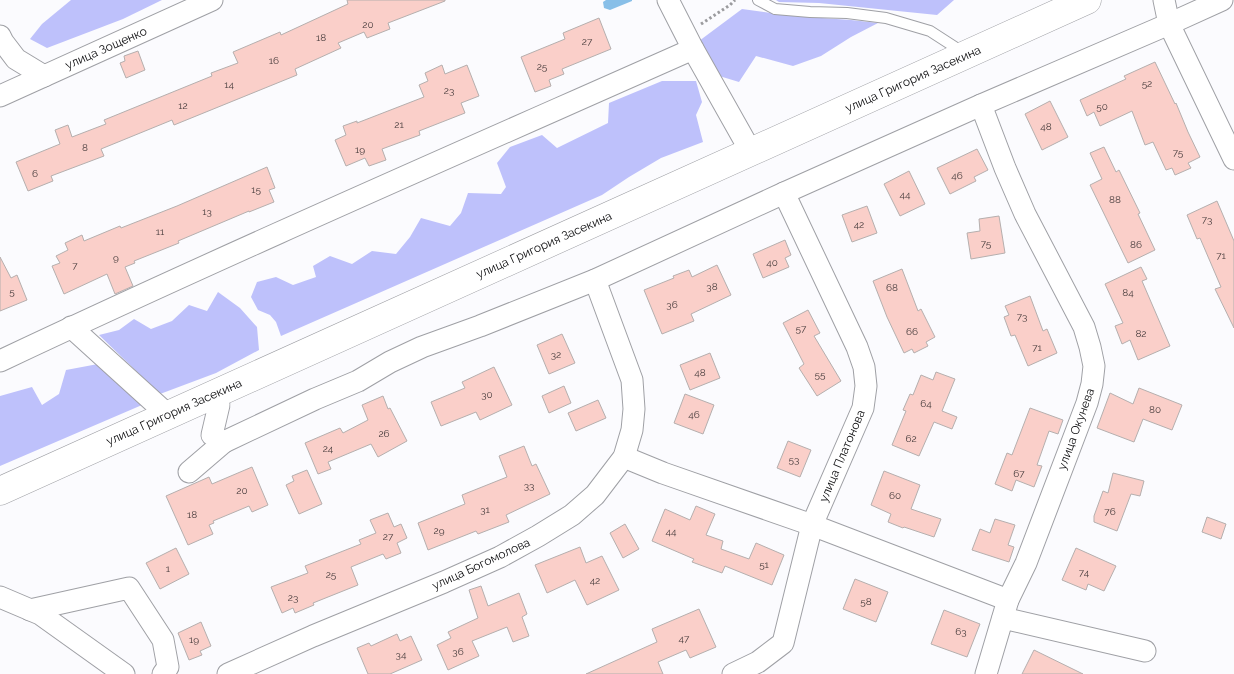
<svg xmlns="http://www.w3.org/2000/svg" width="1234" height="674" viewBox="0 0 1234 674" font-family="Raleway,sans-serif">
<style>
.forest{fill:#bec1fb}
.water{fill:#88bfe8}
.building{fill:#facfc9;stroke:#b5afae}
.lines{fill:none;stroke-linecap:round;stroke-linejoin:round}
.lane-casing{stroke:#9fa0a5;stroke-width:12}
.street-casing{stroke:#9fa0a5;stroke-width:23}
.secondary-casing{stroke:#9fa0a5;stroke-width:29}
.path{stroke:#9b9b9e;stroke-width:3;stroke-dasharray:2.5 2.5;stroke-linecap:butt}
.lane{stroke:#fff;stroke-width:10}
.street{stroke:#fff;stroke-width:21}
.secondary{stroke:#fff;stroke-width:28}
.labels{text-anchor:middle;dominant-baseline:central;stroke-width:4;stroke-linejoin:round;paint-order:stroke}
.number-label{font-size:10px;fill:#483d3d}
.street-label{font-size:12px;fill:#0c0c0e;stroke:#fff}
</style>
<rect width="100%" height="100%" fill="#fbfbfe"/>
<g class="forest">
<polygon points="71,0 162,0 123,19 47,48 30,39 42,24"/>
<polygon points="776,0 954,0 937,15 819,3 779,2"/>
<polygon points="742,9 793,16 851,20 878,23 851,37 821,56 793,66 756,56 739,82 716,75 699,41"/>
<polygon points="662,81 696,81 702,102 696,115 703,142 661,158 629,177 602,195 281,336 276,322 270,315 258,310 251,297 257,282 276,277 293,285 316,277 313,266 330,256 352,264 372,251 396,254 410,237 421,218 450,226 461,213 468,193 501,194 506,187 497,163 510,147 542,135 557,148 608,123 609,103"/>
<polygon points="218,292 240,308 257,327 259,350 216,373 160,394 99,335 119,330 134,319 151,329 172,321 189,305 207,311"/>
<polygon points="98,364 142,405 0,466 0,396 32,387 42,405 59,394 66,370"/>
</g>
<polygon class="water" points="606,0 632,0 632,1 610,10 604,8 603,2"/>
<g class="building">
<polygon points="347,0 445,0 445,1 388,23 390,29 367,38 364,32 338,43 341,48 295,69 297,75 174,125 172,120 101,149 104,156 51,176 53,181 28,191 16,162 60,144 55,130 68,125 72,137 106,124 104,120 212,76 211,73 238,63 233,52 280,32 281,35 348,4"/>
<polygon points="599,18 611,49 562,69 564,74 549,80 551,86 535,92 521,57 565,39 563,33"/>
<polygon points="138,51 145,70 126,78 120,63 125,61 124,56"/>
<polygon points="1155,62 1175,104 1176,103 1188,132 1200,157 1188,163 1191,168 1175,175 1172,168 1166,170 1153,142 1145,145 1132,111 1100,126 1094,112 1087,116 1080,100 1126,79 1124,76"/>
<polygon points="442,65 445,74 467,65 479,96 461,103 465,113 419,131 420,135 382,149 386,160 369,166 365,158 346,166 335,140 346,135 343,126 357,121 357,123 424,97 419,85 428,81 425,73"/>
<polygon points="1050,101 1068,137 1042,150 1025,114"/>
<polygon points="1104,147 1116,172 1119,170 1140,213 1138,214 1155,250 1128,263 1090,185 1102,179 1090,153"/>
<polygon points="977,149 988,170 974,177 976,181 950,194 937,168"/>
<polygon points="267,167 275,188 269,190 274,202 249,212 249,211 178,241 179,243 134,261 135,263 125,267 133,286 115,294 107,274 64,294 52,266 60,263 56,256 68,250 65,243 82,235 84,241 120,226 121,228 177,206"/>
<polygon points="909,171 925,204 900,216 884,184"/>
<polygon points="1217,201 1234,241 1234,328 1215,289 1221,287 1200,238 1197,239 1187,215"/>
<polygon points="867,206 877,233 852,242 842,215"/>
<polygon points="999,216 1005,253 971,259 967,233 980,231 979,219"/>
<polygon points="785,240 791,255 785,258 789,267 763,278 753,254"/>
<polygon points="0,257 11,278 17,275 27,300 0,311"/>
<polygon points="717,265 731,295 691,314 694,321 662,334 644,290 674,278 673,276 689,270 692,277"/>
<polygon points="1141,267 1147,279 1142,281 1170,346 1138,360 1130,340 1122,344 1115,326 1123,323 1105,284"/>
<polygon points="902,269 918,311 921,309 935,337 926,342 928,346 914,353 912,349 904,353 887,317 873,281"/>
<polygon points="1030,296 1043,331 1047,329 1057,353 1028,366 1015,335 1011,336 1004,317 1009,315 1005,306"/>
<polygon points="808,310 820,333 814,336 841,381 817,396 799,368 804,364 783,323"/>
<polygon points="562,334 575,363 549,374 537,345"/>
<polygon points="710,353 720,378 690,390 680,365"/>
<polygon points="494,367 512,405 480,420 476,412 441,426 431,402 465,388 462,382"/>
<polygon points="936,372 955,379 942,411 957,417 952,429 934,422 919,456 892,445 906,411 903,410 910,394 913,395 921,375 933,380"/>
<polygon points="564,386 571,403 549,413 542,396"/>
<polygon points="1139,388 1182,405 1172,430 1143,419 1134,442 1097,428 1110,393 1133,404"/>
<polygon points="685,394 714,405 703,434 674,423"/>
<polygon points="383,396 388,409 390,408 407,441 378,457 371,444 328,462 331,469 318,474 305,443 340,428 343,433 368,420 362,405"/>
<polygon points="598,400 606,418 576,431 568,413"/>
<polygon points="1030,408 1063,420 1058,434 1049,431 1037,465 1042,466 1034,487 1016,480 1012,491 995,484 1007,453 1012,455"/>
<polygon points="788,441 811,450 800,477 777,468"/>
<polygon points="524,446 532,466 536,464 550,494 506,515 509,522 478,534 476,531 428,550 418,523 465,504 462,495 507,477 499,456"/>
<polygon points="252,467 268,505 252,512 249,506 213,521 214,523 209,525 213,534 188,545 166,496 209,477 212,484"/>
<polygon points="307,470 322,504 299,514 286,485 294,481 292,476"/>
<polygon points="884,471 920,485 911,509 941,519 934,537 904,527 903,528 888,522 891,514 871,505"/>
<polygon points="1113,473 1144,481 1140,496 1131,494 1117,531 1094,522 1094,516 1103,491 1108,493"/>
<polygon points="696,506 715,514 706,535 723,541 721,549 749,559 756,543 784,555 772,585 725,566 722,573 692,562 694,559 652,541 665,509 690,520"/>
<polygon points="388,513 394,527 401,524 407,538 397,543 401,553 386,559 383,554 351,567 358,585 313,603 314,605 295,613 293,608 282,613 271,587 308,573 305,566 361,544 359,540 376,533 370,520"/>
<polygon points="1207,517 1226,524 1221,539 1202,532"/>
<polygon points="995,519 1015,525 1008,545 1014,547 1009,562 972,550 980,529 990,533"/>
<polygon points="625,524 639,549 623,558 610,533"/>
<polygon points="580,547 586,563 602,556 619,590 587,605 575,580 547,593 535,565"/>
<polygon points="176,548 189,574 160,589 146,563"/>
<polygon points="1076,548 1116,566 1104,591 1088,584 1086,590 1062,580"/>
<polygon points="855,579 888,592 876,622 843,609"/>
<polygon points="481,586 488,606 519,593 527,614 522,617 529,636 513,642 507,627 472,641 479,656 448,670 437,645 451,638 448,632 478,618 469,590"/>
<polygon points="699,609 716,647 690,658 686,650 658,662 663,674 586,674 657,642 652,629"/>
<polygon points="944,610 980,624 967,657 931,644"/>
<polygon points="201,622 211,646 200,651 202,655 189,660 178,633"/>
<polygon points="397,634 400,641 411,636 422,660 390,674 368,674 357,648 369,643 371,646"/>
<polygon points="1034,650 1083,674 1022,674"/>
</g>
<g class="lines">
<g class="lane-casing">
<polyline id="lane" points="758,0 775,9 810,12 847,13 886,18 930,31 964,53"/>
</g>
<g class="street-casing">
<g id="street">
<polyline points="668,0 693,49 751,152"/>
<polyline points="1164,0 1169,24 1234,159"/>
<polyline points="0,36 3,42 16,59 44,76"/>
<polyline points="0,96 212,0"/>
<polyline points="981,105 1005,168 1025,214 1084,327 1090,347 1094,366 1092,384 1087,403 1026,563 1008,600 986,674"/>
<polyline points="71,327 168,415"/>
<path d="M0,361C229,253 461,152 693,49"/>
<polyline points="224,442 315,399 358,381 390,362 422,347 480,326 595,280 784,193 981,105 1169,24 1222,0"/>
<polyline points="624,457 663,473 812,525 1008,600"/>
<polyline points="189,472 224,442 212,435 219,405 213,394"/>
<polyline points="0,597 40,614 124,674"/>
<polyline points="30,610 129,588 163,640 168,667 163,674"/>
<polyline points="1003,618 1145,651"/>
<polyline points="228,674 313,636 444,582 500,557 538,536 572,515 595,495 624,457 632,430 634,409 632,380 595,280"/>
<polyline points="733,674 758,662 783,643 812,525 863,408 866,386 864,367 857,347 784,193"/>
</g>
</g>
<g class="secondary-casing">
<polyline id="secondary" points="0,491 1087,0"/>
</g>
<polyline class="path" points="701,24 730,5 735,0"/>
<use href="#lane" class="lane"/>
<use href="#street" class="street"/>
<use href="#secondary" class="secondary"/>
</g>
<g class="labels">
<g class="number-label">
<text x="368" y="24">20</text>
<text x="321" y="37">18</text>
<text x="587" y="41">27</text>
<text x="274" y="60">16</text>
<text x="542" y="66">25</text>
<text x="1147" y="83">52</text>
<text x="229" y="84">14</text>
<text x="449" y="90">23</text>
<text x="183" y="105">12</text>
<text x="1102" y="106">50</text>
<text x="399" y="124">21</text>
<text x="1046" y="126">48</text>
<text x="85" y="147">8</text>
<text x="360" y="149">19</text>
<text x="1178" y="152">75</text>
<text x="35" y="173">6</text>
<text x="957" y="175">46</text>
<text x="256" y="189">15</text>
<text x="905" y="194">44</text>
<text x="1115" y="199">88</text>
<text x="207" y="211">13</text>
<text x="1207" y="219">73</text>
<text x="859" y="224">42</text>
<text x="160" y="231">11</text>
<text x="986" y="243">75</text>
<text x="1136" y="244">86</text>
<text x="1221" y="255">71</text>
<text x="116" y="257">9</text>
<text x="772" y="262">40</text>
<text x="75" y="265">7</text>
<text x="712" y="286">38</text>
<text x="892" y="287">68</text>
<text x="12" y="291">5</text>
<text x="1128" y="292">84</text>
<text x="672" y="304">36</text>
<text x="1022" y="316">73</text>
<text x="801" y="328">57</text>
<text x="912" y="331">66</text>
<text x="1141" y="333">82</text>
<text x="1037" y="347">71</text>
<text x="556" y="354">32</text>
<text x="700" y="372">48</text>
<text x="820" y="374">55</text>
<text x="487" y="394">30</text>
<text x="926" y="403">64</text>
<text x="1155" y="409">80</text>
<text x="694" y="414">46</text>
<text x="384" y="433">26</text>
<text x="911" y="438">62</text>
<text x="328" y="448">24</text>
<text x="794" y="459">53</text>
<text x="1019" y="473">67</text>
<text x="529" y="485">33</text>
<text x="242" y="490">20</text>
<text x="895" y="495">60</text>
<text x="485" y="509">31</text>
<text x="1110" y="511">76</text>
<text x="192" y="514">18</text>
<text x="439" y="530">29</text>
<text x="671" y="531">44</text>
<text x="388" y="536">27</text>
<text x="764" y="564">51</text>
<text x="168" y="568">1</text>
<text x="1084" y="572">74</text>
<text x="331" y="574">25</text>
<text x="595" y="580">42</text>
<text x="293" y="597">23</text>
<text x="866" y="601">58</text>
<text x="961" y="631">63</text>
<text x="684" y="638">47</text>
<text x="194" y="639">19</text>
<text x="458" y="651">36</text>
<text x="401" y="654">34</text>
</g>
<g class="street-label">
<text transform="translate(106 48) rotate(-24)">улица Зощенко</text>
<text transform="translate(913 79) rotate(-24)">улица Григория Засекина</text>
<text transform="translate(544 245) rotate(-24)">улица Григория Засекина</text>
<text transform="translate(174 412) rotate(-24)">улица Григория Засекина</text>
<text transform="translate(1076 429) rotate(-70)">улица Окунева</text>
<text transform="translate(842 456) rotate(-67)">улица Платонова</text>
<text transform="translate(481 564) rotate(-25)">улица Богомолова</text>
</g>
</g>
</svg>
